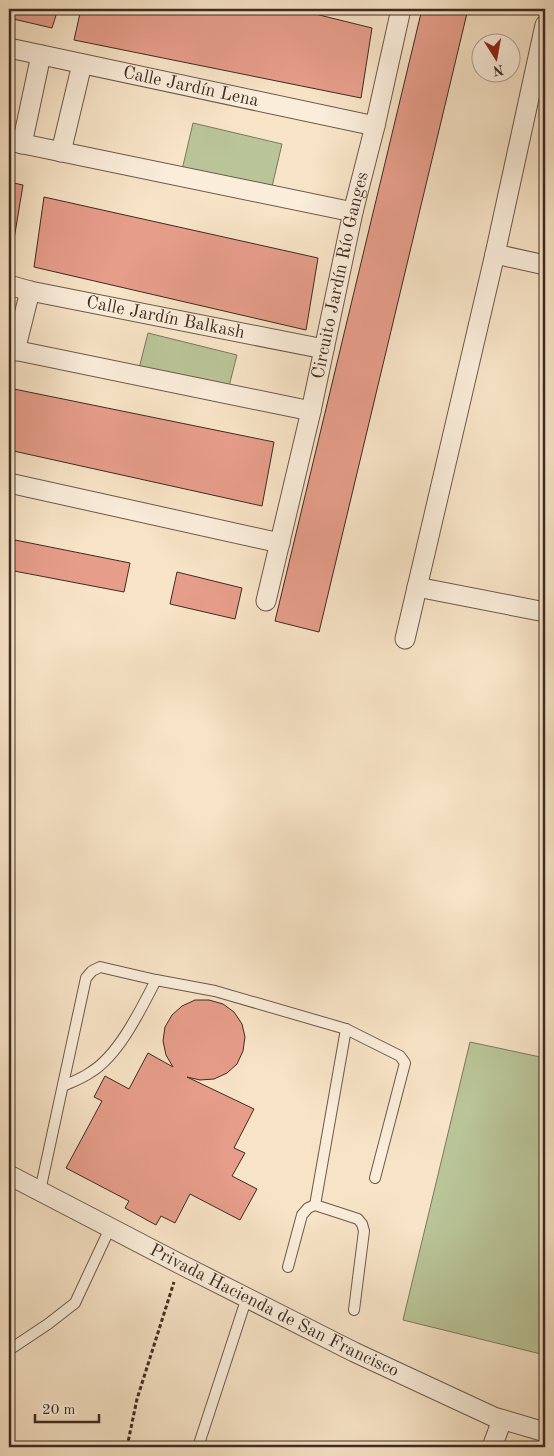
<svg xmlns="http://www.w3.org/2000/svg" width="554" height="1456" viewBox="0 0 554 1456" font-family="'Old Standard TT',serif">
<style>
.park{fill:#b9c498;stroke:#7c785c}
.building{fill:#e69d8a;stroke:#3e2b21}
.lines{fill:none;stroke-linecap:round;stroke-linejoin:round}
.lane-casing{stroke:#6c594a;stroke-width:12}
.street-casing{stroke:#6c594a;stroke-width:21}
.path{stroke:#3e2b21;stroke-width:3;stroke-dasharray:4 2.5;stroke-linecap:butt}
.lane{stroke:#faedda;stroke-width:10}
.street{stroke:#faedda;stroke-width:19}
.labels{text-anchor:middle;dominant-baseline:central;stroke-width:4;stroke-linejoin:round;paint-order:stroke}
.street-label{font-size:18px;fill:#3e2b21;stroke:#faedda}
</style>
<rect width="100%" height="100%" fill="#f7e3c6"/>
<filter id="stains"><feTurbulence type="fractalNoise" baseFrequency=".004" numOctaves="4"/><feColorMatrix values="0 0 0 0 .2 0 0 0 0 .09 0 0 0 0 .02 0 0 0 .5 -.17"/></filter>
<radialGradient id="worn" r=".72"><stop offset=".6" stop-color="#630" stop-opacity="0"/><stop offset="1" stop-color="#630" stop-opacity=".3"/></radialGradient>
<g class="park">
<polygon points="193,123 282,144 271,191 182,170"/>
<polygon points="148,333 237,355 225,402 136,380"/>
<polygon points="470,1042 545,1058 545,1355 403,1320"/>
</g>
<g class="building">
<polygon points="9,9 58,9 52,28 9,18"/>
<polygon points="81,9 295,9 372,28 361,98 74,40"/>
<polygon points="422,9 468,9 319,632 275,621"/>
<polygon points="9,182 23,185 11,257 9,257"/>
<polygon points="44,197 318,258 306,330 34,267"/>
<polygon points="9,388 274,442 262,506 9,450"/>
<polygon points="15,540 130,563 124,592 9,570"/>
<polygon points="177,572 242,588 235,619 170,604"/>
<polygon points="195,1000 209,1000 223,1004 234,1012 242,1024 245,1037 243,1051 237,1064 227,1073 214,1079 200,1080 187,1077 254,1109 234,1148 245,1153 232,1176 257,1189 240,1220 190,1194 175,1223 161,1216 156,1225 125,1208 129,1201 66,1168 102,1101 94,1097 105,1076 129,1089 148,1053 173,1067 166,1055 163,1041 165,1027 172,1015 182,1006"/>
</g>
<g class="lines">
<g class="lane-casing">
<g id="lane">
<path d="M63,1086C72,1082 83,1078 91,1072C119,1055 141,1009 156,980"/>
<polyline points="40,1191 86,978 92,971 100,967 156,980 215,991 346,1029 400,1056 405,1063 375,1178"/>
<polyline points="315,1205 346,1029"/>
<polyline points="288,1267 302,1215 308,1208 315,1205 358,1219 362,1224 364,1231 354,1310"/>
<polyline points="9,1350 48,1324 75,1303 110,1228"/>
<polyline points="198,1447 247,1297"/>
</g>
</g>
<g class="street-casing">
<g id="street">
<path id="s1" d="M9,48L375,126"/>
<polyline points="9,141 353,212"/>
<polyline points="22,144 41,55"/>
<polyline points="61,152 82,64"/>
<polyline points="495,254 545,265"/>
<path id="s2" d="M9,285L30,291L324,349"/>
<polyline points="9,349 311,411"/>
<polyline points="15,351 30,291"/>
<polyline points="9,483 280,543"/>
<polyline points="417,587 545,612"/>
<path id="s3" d="M266,601L311,411L353,212L375,126L401,9"/>
<polyline points="405,639 495,254 545,25"/>
<path id="s4" d="M9,1175L180,1264L354,1352L494,1417L545,1432"/>
<polyline points="492,1447 502,1420"/>
</g>
</g>
<polyline class="path" points="127,1447 137,1399 174,1282"/>
<use href="#lane" class="lane"/>
<use href="#street" class="street"/>
</g>
<g class="labels">
<g class="street-label">
<text stroke="none"><textPath href="#s1" startOffset="186">Calle Jardín Lena</textPath></text>
<text stroke="none"><textPath href="#s3" startOffset="334">Circuito Jardín Río Ganges</textPath></text>
<text stroke="none"><textPath href="#s2" startOffset="160">Calle Jardín Balkash</textPath></text>
<text stroke="none"><textPath href="#s4" startOffset="298">Privada Hacienda de San Francisco</textPath></text>
</g>
</g>
<rect width="554" height="1456" fill="none" stroke="#f7e3c6" stroke-width="30"/>
<rect x="10" y="10" width="534" height="1436" fill="none" stroke="#3e2b21" stroke-width="2.5"/>
<rect x="15" y="15" width="524" height="1426" fill="none" stroke="#3e2b21"/>
<g transform="translate(496 58) rotate(169)"><circle r="24" fill="#faedda" stroke="#af9f90"/>
<path d="M0-4L9 19L0 12L-9 19Z" fill="#8f2418"/>
<text y="-8" font-size="14" font-weight="bold" text-anchor="middle" fill="#3e2b21">N</text>
</g>
<path d="M35 1414v8h64v-8" fill="none" stroke="#3e2b21" stroke-width="2.5"/>
<text x="42" y="1414" font-size="15" fill="#3e2b21" stroke="#faedda" stroke-width="4" paint-order="stroke">20 m</text>
<rect width="100%" height="100%" filter="url(#stains)"/>
<rect width="100%" height="100%" fill="url(#worn)"/>
</svg>
